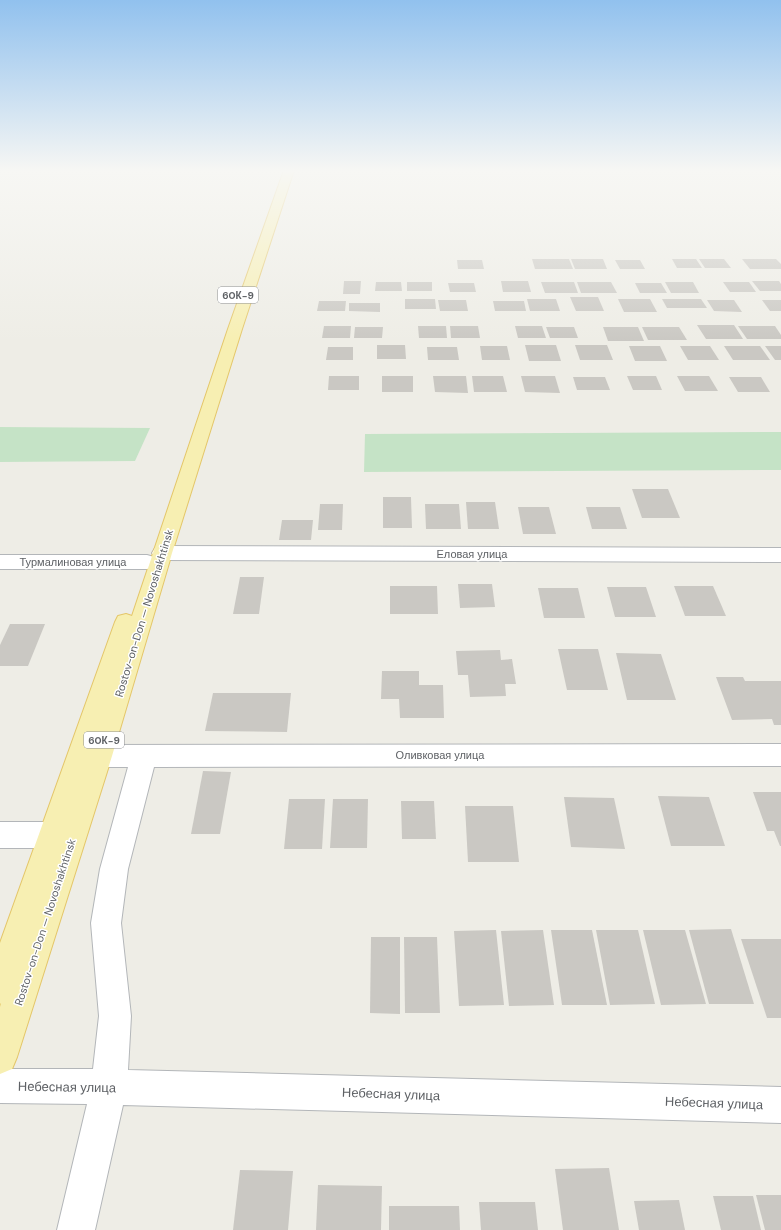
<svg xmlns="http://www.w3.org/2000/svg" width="781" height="1230" viewBox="0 0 781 1230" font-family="'DM Sans',sans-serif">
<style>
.green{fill:#c5e3c6}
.building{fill:#cac8c3}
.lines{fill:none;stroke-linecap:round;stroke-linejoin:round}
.street-casing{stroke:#b3b6b9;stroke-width:2}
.primary-casing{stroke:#e4c669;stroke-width:2}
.street{fill:#fff;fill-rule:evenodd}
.primary{fill:#f7efb2;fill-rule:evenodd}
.labels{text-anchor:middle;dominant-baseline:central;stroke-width:3;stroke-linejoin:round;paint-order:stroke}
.shield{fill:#fff;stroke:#8e9093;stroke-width:1}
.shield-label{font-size:10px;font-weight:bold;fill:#5e6165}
.street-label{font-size:11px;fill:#5e6165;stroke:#fff}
.near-street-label{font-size:13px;fill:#5e6165;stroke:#fff}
</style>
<rect width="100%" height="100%" fill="#eeede6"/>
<g class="green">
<polygon points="0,427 150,428 135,461 0,462"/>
<polygon points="781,432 781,470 364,472 365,434"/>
</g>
<g class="building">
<polygon points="532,259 569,259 573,269 535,269"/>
<polygon points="571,259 603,259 607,269 575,269"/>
<polygon points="672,259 696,259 702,268 677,268"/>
<polygon points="699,259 724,259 731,268 705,268"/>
<polygon points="742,259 776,259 781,264 781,269 750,269"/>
<polygon points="457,260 482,260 484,269 458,269"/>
<polygon points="615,260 640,260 645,269 620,269"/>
<polygon points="344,281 361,281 360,294 343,294"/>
<polygon points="501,281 528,281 531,292 503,292"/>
<polygon points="752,281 779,281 781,284 781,291 760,291"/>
<polygon points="376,282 401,282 402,291 375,291"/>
<rect x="407" y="282" width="25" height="9"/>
<polygon points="541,282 574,282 578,293 545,293"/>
<polygon points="577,282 611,282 617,293 581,293"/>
<polygon points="665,282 693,282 699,293 671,293"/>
<polygon points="723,282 749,282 756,292 730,292"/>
<polygon points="448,283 474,283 476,292 450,292"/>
<polygon points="635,283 661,283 667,293 640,293"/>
<polygon points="570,297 598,297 604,311 576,311"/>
<polygon points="405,299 435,299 436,309 405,309"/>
<polygon points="527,299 556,299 560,311 530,311"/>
<polygon points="618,299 650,299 657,312 624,312"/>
<polygon points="662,299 701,299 707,308 667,308"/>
<polygon points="438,300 466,300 468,311 440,311"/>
<polygon points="707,300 734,300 742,312 714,311"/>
<polygon points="762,300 781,300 781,311 770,311"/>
<polygon points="319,301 346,301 345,311 317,311"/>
<polygon points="493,301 524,301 526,311 495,311"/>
<polygon points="349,303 380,303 380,312 349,311"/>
<polygon points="697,325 734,325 743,339 706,339"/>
<polygon points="324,326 351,326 350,338 322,338"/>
<polygon points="418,326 446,326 447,338 419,338"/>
<polygon points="450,326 478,326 480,338 451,338"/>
<polygon points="515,326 542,326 546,338 518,338"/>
<polygon points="738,326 775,326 781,335 781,339 747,339"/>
<polygon points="355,327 383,327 382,338 354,338"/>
<polygon points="546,327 574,327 578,338 550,338"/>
<polygon points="603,327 638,327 644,341 608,341"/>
<polygon points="642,327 679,327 687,340 648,340"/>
<polygon points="377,345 405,345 406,359 377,359"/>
<polygon points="525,345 556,345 561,361 529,361"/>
<polygon points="575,345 607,345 613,360 580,360"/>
<polygon points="480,346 507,346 510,360 482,360"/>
<polygon points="629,346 660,346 667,361 635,361"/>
<polygon points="680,346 710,346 719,360 688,360"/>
<polygon points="724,346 760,346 770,360 733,360"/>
<polygon points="765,346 781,346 781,360 775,360"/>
<polygon points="328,347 353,347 353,360 326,360"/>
<polygon points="427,347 457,347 459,360 428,360"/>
<polygon points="329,376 359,376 359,390 328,390"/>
<rect x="382" y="376" width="31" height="16"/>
<polygon points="433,376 466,376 468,393 435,392"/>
<polygon points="472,376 503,376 507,392 474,392"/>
<polygon points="521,376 555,376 560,393 525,392"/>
<polygon points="627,376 656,376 662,390 633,390"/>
<polygon points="677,376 709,376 718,391 685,391"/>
<polygon points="573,377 605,377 610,390 577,390"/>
<polygon points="729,377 761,377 770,392 738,392"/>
<polygon points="632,489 668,489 680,518 642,518"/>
<polygon points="383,497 411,497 412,528 383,528"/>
<polygon points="466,502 495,502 499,529 468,529"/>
<polygon points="320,504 343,504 342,530 318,530"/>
<polygon points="425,504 459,504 461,529 426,529"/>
<polygon points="518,507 549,507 556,534 523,534"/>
<polygon points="586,507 620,507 627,529 592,529"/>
<polygon points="282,520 313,520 311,540 279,540"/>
<polygon points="240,577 264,577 259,614 233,614"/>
<polygon points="458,584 492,584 495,607 460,608"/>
<polygon points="390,586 437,586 438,614 390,614"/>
<polygon points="674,586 713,586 726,616 685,616"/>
<polygon points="607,587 646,587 656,617 615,617"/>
<polygon points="538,588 578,588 585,618 544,618"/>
<polygon points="10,624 45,624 28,666 0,666 0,645"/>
<polygon points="558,649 598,649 608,690 567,690"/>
<polygon points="500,650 501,660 512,659 516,684 505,684 506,696 470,697 468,675 458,675 456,651"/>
<polygon points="616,653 661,654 676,700 627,700"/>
<polygon points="382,671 419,671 419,685 443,685 444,718 400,718 399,699 381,699"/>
<polygon points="716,677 743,677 745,681 781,681 781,725 774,725 772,719 732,720"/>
<polygon points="213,693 291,693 287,732 205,731"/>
<polygon points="203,771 231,772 220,834 191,834"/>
<polygon points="753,792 781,792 781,846 780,846 774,831 767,831"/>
<polygon points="658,796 709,797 725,846 671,846"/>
<polygon points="564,797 614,798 625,849 571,847"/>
<polygon points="289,799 325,799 322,849 284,849"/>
<polygon points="333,799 368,799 367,848 330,848"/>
<polygon points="401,801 434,801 436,839 402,839"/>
<polygon points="465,806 513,806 519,862 468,862"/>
<polygon points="731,929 754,1004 709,1004 689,930"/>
<polygon points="496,930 504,1005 459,1006 454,931"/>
<polygon points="543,930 554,1005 509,1006 501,931"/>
<polygon points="551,930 592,930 607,1005 562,1005"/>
<polygon points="596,930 638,930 655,1004 610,1005"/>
<polygon points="643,930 685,930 706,1004 661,1005"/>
<polygon points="371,937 400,937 400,1014 370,1013"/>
<polygon points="404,937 437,937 440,1013 405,1013"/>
<polygon points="741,939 781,939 781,1018 767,1018"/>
<polygon points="609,1168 619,1230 563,1230 555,1169"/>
<polygon points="240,1170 293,1171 288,1230 233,1230"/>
<polygon points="318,1185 382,1186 381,1230 316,1230"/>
<polygon points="756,1195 781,1195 781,1230 765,1230"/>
<polygon points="713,1196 753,1196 761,1230 721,1230"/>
<polygon points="679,1200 685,1230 639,1230 634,1201"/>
<polygon points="479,1202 535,1202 538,1230 481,1230"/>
<polygon points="389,1206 459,1206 460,1230 389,1230"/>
</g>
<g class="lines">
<g class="street-casing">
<g id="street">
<polygon points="162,546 781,548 781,562 162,560 155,558 152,553 155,548"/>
<polygon points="0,555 147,555 154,557 157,562 154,567 147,569 0,569"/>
<polygon points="781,744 781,766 154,767 128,869 121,923 131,1016 128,1070 781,1087 781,1123 123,1105 95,1230 57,1230 87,1104 0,1103 0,1069 93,1069 99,1016 91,923 100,869 128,767 99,767 90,764 86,756 90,748 99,745"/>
<polygon points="0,822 51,822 61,826 65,835 61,844 51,848 0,848"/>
</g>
</g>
<g class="primary-casing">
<polygon id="primary" points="284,170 294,170 242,329 172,553 112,756 17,1057 12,1069 0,1074 0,1007 1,1003 0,1004 0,943 115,622 118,616 126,614 132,616 228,329"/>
</g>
<use href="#street" class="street"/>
<use href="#primary" class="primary"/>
</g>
<linearGradient id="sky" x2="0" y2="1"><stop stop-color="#91c1ee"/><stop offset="0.5" stop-color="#f7f7f4"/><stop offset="1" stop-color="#f7f7f4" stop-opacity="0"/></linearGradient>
<rect width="781" height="342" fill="url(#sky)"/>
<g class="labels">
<g class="shield">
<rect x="218" y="287" width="40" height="16" rx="3"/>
<rect x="84" y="732" width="40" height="16" rx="3"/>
</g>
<g class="shield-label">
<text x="238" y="295">60К-9</text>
<text x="104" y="740">60К-9</text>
</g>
<g class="street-label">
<text x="472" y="554">Еловая улица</text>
<text x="73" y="562">Турмалиновая улица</text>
<text transform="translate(144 613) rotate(-73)">Rostov-on-Don — Novoshakhtinsk</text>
<text x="440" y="755">Оливковая улица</text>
<text transform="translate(45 922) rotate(-72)">Rostov-on-Don — Novoshakhtinsk</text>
</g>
<g class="near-street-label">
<text transform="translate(67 1087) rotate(1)">Небесная улица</text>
<text transform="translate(391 1094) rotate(2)">Небесная улица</text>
<text transform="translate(714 1103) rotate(2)">Небесная улица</text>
</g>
</g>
</svg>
